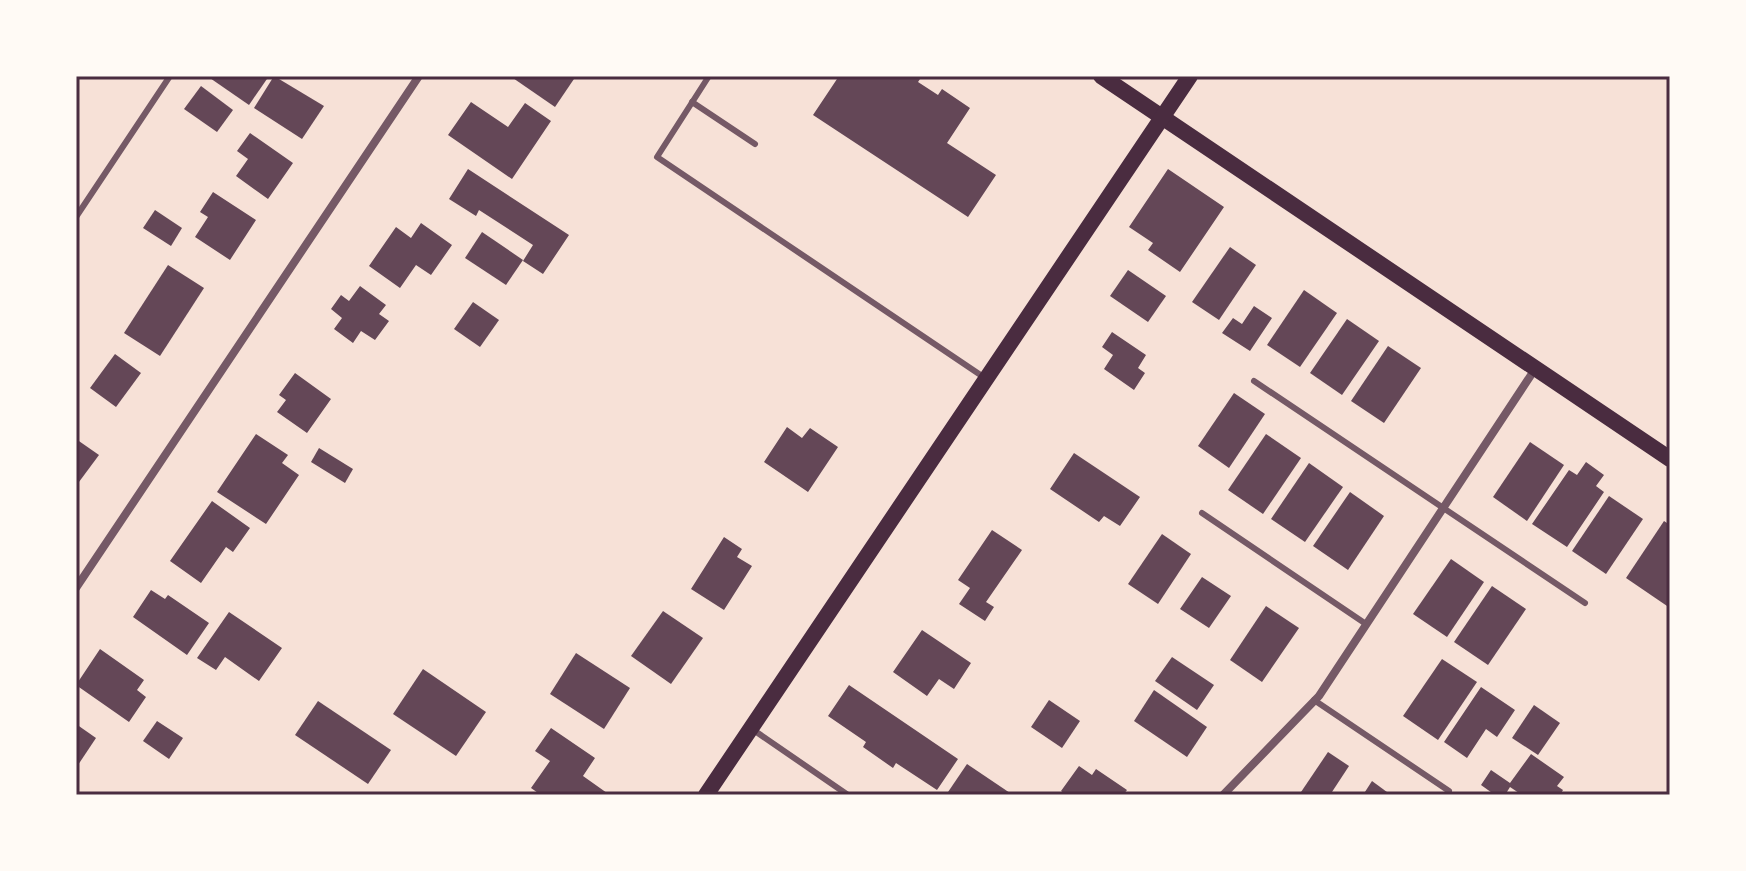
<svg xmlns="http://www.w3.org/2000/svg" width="1746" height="871" viewBox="0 0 1746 871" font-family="Quicksand,sans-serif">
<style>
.building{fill:#644757}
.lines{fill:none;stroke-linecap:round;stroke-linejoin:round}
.service{stroke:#755966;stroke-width:6}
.minor{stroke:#755966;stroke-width:8}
.secondary{stroke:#4a2c40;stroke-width:16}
.neatline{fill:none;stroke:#4a2c40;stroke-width:3}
</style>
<rect width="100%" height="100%" fill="#f7e1d7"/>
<g class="building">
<polygon points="207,76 269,76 249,105"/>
<polygon points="274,76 324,106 302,139 254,108"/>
<polygon points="510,76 576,76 555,107"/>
<polygon points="839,76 922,76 918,82 938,95 942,89 970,108 947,143 996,175 968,217 813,115"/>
<polygon points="201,86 233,110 217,132 184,109"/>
<polygon points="471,102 508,127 525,103 551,121 512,179 448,135"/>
<polygon points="250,133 293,163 268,199 236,176 248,159 237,151"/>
<polygon points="468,169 569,235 543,274 523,261 533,245 479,210 476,216 449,199"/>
<polygon points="1168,169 1224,207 1180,272 1148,250 1153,243 1129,227"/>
<polygon points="213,192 256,220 230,260 195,237 208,217 200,212"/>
<polygon points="155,210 182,228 171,246 143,228"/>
<polygon points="421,223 452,245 431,275 416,265 400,288 369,266 396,227 411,238"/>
<polygon points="482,232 523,260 506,285 465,258"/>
<polygon points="1230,247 1256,265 1219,320 1192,302"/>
<polygon points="168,265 204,288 160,356 124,333"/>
<polygon points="1128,270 1166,296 1148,322 1110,296"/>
<polygon points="360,286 386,305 379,314 389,321 375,340 361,331 353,343 334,329 342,318 331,309 341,295 349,301"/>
<polygon points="1304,290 1337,313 1300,367 1267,345"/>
<polygon points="473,302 499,320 480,347 454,329"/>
<polygon points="1254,306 1272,318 1250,351 1222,333 1233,318 1242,324"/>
<polygon points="1347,319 1379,341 1342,395 1310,373"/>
<polygon points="1112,332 1146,355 1138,368 1145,373 1134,390 1104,369 1113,355 1102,347"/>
<polygon points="1388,346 1421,368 1384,423 1351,401"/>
<polygon points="115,354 141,373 116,407 90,388"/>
<polygon points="295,373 331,399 307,433 277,412 286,400 279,395"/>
<polygon points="1234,393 1265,414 1229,468 1198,446"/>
<polygon points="787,427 802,438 810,428 838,447 808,492 764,462"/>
<polygon points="256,434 288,455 282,463 299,475 266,524 217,492"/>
<polygon points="1266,434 1301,458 1263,514 1228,490"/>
<polygon points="76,439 99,455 76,486"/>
<polygon points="1530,442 1564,465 1527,521 1493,497"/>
<polygon points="319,448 353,469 345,483 311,462"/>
<polygon points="1074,453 1140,497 1120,526 1104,516 1099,522 1050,489"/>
<polygon points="1586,462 1604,475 1596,486 1604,492 1567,547 1532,524 1569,470 1577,475"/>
<polygon points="1309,463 1343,487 1305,542 1271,519"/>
<polygon points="1350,492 1384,516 1348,570 1313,546"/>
<polygon points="1609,496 1643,519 1606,574 1572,551"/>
<polygon points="212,501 250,528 233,552 226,547 201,583 170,561"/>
<polygon points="1664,521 1670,525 1670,608 1626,578"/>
<polygon points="992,530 1022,550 986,602 994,607 985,621 959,604 970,588 958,580"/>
<polygon points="1162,534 1191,554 1158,604 1128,584"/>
<polygon points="724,537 742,549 737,557 752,566 724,610 691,589"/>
<polygon points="1451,559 1484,582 1447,637 1413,614"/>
<polygon points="1202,577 1231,596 1209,628 1180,609"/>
<polygon points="1492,586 1526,609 1488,665 1454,642"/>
<polygon points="151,590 165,599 168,595 209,623 187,655 133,617"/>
<polygon points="1266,606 1299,628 1262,682 1230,660"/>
<polygon points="663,611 703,638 671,684 631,656"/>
<polygon points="229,612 282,648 259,681 225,657 216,670 197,658"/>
<polygon points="922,630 971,663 954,689 939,679 927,696 893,672"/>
<polygon points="100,649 144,680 137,690 146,697 129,722 76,685"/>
<polygon points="576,653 630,688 604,729 550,694"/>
<polygon points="1172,657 1214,685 1197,710 1155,681"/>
<polygon points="1442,659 1477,682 1438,740 1403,716"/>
<polygon points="423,669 486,712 456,756 393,714"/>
<polygon points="849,685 958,759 937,790 896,763 893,768 863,747 866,742 828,716"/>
<polygon points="1481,687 1515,710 1497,737 1486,729 1467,758 1444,742"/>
<polygon points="1154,690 1207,727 1187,757 1134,721"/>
<polygon points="1049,700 1080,721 1062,748 1031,727"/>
<polygon points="318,701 391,750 368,784 295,735"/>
<polygon points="1534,705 1560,723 1538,755 1512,738"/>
<polygon points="157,721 183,738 169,759 143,741"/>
<polygon points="76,724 96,738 76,768"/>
<polygon points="551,728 595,758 583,776 607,793 605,795 541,795 531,788 550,761 535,751"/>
<polygon points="1328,752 1349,766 1330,795 1299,795"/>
<polygon points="1531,754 1564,777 1557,786 1563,790 1560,795 1522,795 1510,787 1505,795 1495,795 1481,785 1491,770 1510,783"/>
<polygon points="967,764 1013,795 946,795"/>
<polygon points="1079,766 1092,775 1096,769 1127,790 1123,795 1066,795 1061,791"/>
<polygon points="1372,781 1391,795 1363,795"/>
</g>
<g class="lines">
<g class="service">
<polyline points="709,76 657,157 985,378"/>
<polyline points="692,102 755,144"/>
<polyline points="76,217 170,76"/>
<polyline points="1254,381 1585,603"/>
<polyline points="1202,513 1366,624"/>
<polyline points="1314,700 1449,791"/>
<polyline points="752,729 848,795"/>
</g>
<g class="minor">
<polyline points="76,588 419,76"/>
<polyline points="1223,795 1319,696 1535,369"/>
</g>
<g class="secondary">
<polyline points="1101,76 1670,459"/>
<polyline points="706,795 1190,76"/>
</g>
</g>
<rect width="1746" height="871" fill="none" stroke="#fffaf5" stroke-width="156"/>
<rect x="78" y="78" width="1590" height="715" class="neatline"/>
</svg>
